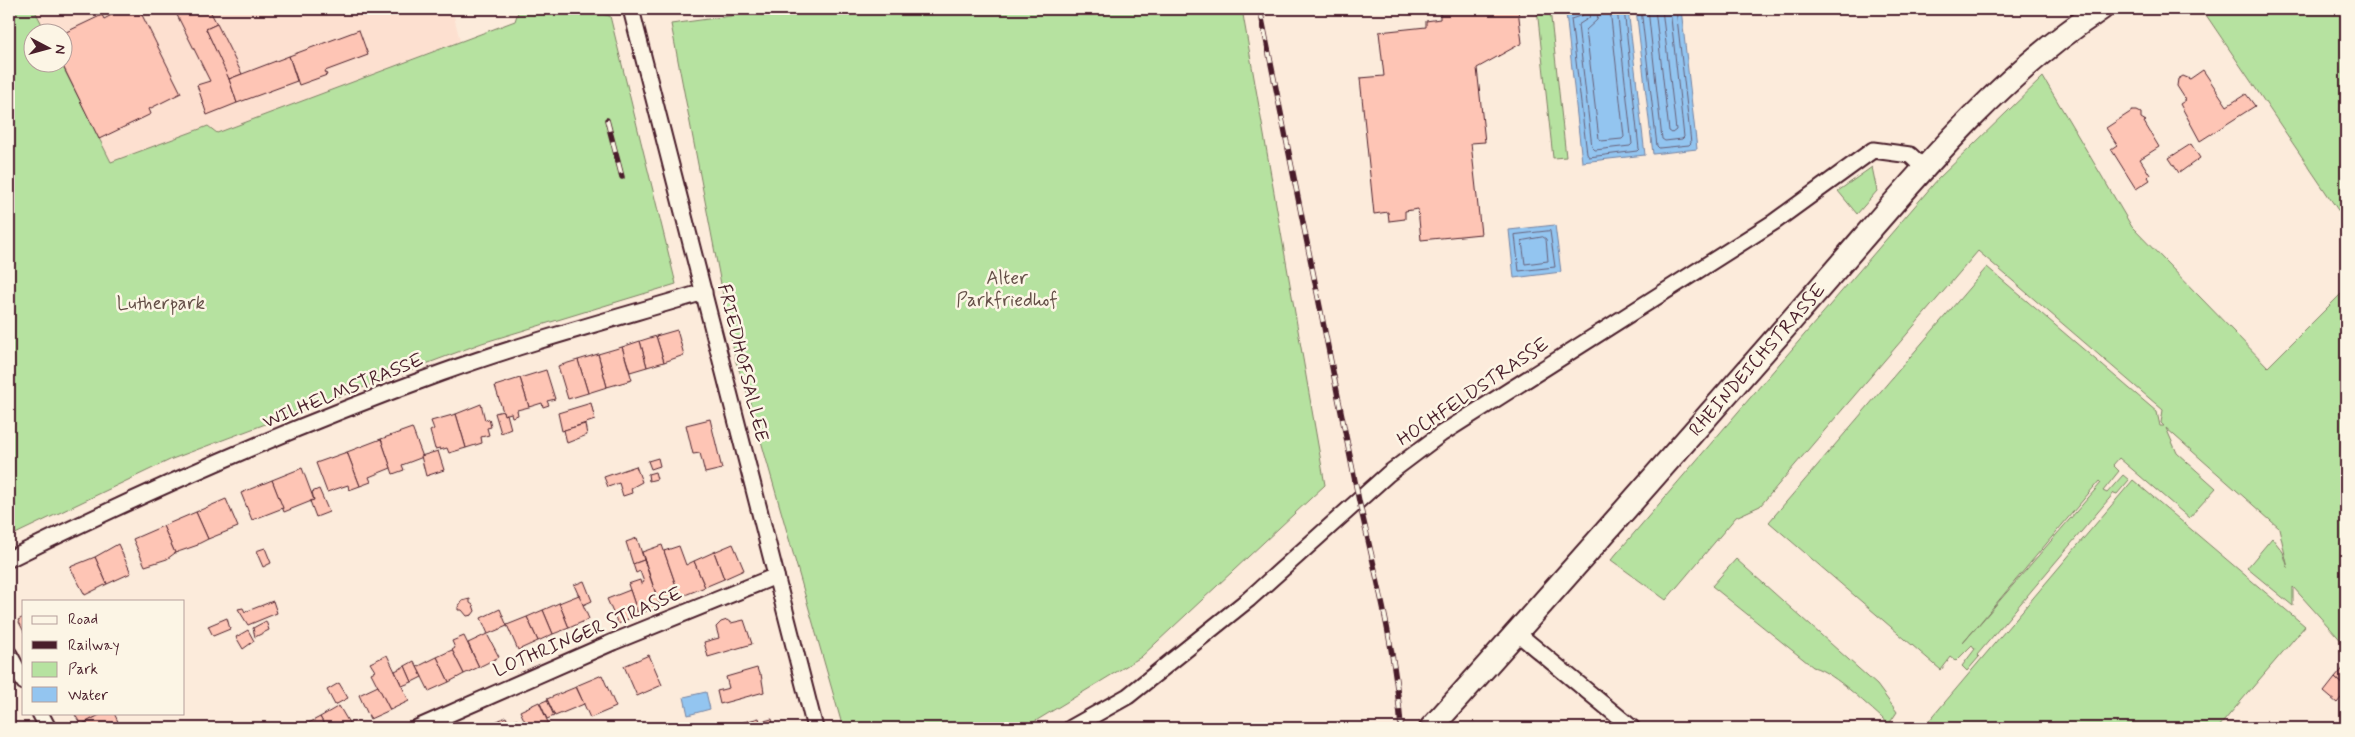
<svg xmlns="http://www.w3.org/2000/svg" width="2355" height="737" viewBox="0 0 2355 737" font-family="Mynerve,sans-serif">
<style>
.built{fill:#fde0d0}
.green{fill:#b6e2a0;stroke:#808066;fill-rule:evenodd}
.water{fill:#93c5f0;stroke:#7683a1}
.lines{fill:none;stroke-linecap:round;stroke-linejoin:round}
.shore{stroke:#67617a;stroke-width:1}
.building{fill:#fec5b5;stroke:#4a1f2b}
.minor-casing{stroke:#4a1f2b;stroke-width:19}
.secondary-casing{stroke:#4a1f2b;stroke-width:26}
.minor{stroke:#fcf5e5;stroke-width:15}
.secondary{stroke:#fcf5e5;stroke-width:22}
.rail-casing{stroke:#4a1f2b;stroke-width:5.5}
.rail{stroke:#fcf5e5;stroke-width:4;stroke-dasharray:11;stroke-linecap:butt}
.labels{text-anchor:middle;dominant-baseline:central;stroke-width:5;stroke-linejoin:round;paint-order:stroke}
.park-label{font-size:19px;fill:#655048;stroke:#fcf5e5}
.street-label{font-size:19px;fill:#4a1f2b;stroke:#fcf5e5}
</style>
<rect width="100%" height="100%" fill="#fcebdb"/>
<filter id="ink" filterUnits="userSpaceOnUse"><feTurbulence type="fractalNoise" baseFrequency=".02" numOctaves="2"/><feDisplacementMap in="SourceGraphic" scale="10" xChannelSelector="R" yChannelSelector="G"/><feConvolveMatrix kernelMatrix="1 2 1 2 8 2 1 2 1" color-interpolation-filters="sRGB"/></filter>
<g filter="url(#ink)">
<polygon class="built" points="34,9 452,9 460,41 217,133 208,126 111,163 61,63 62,62 62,32 46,32"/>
<g class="green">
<polygon points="9,9 34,9 46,32 32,32 32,62 61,63 111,162 208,126 217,133 515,21 519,9 575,9 610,16 676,284 482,343 172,459 9,537"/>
<polygon points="782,9 1242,9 1325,485 1141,657 1024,728 843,728 745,385 736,362 671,24"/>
<polygon points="1537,9 1550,9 1566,157 1553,158"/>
<polygon points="2202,9 2346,9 2346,222"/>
<path d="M2043,77L2132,227L2268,367L2346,289V646L2293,587V606L2247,568L2272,538L2283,552L2288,568L2279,528L2166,428L2177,453L2216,488L2189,518L2119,458L2113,465L2119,471L2103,491L2107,493L2123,475L2129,480L2117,494L2114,493L1977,655L1979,657L1967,671L1962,666L1975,649L1972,645L1956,661L1951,657L1941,670L1769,522L1987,267L2157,412L2160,426H2164L2161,423L2163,410L1978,251L1760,506L1736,517L1666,600L1611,560L1938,179ZM2099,481L2101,483L1963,643Z"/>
<polygon points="1872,167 1877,191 1857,214 1838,191"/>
<polygon points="2133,480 2305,626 2218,728 1923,728"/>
<path d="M1736,559L1877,685L1897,712L1889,724C1871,709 1834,672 1813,667L1712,586Z"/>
</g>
<g class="water">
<polygon points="1601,9 1628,9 1645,155 1582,162 1566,13"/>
<polygon points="1636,9 1681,9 1697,149 1653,154"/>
<polygon points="1555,225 1561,272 1514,278 1509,230"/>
<polygon points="706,692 710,709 688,715 684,697"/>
</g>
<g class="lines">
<g class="shore">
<polyline points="1585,9 1583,15 1571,19 1587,154 1589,157 1637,151 1639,149 1624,9"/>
<polyline points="1592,9 1589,18 1578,25 1592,147 1595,150 1630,146 1632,144 1617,9"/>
<polyline points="1599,9 1597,20 1586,30 1599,139 1601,141 1622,139 1624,137 1610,9"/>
<polyline points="1641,9 1657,146 1659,148 1689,145 1691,143 1676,9"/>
<polyline points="1648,9 1662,139 1665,141 1682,139 1684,137 1670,9"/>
<polyline points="1655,9 1669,131 1672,133 1676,130 1662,9"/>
<polygon points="1550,231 1555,267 1519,271 1515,235"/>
<polygon points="1543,237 1546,239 1548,261 1525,264 1522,241"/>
</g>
</g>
<g class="building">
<polygon points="123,9 139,9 181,93 149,109 151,114 99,139 61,62 62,62 62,34 102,15 104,19"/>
<polygon points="174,9 209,9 217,24 206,29 227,73 237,103 207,115 197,85 210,81"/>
<polygon points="1453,9 1518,9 1522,43 1477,68 1485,142 1471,143 1481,234 1421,240 1418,209 1405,211 1405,219 1389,221 1388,212 1374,214 1360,78 1384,76 1379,32 1426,27 1426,21 1440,19 1440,13 1453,11"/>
<polygon points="217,24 242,74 229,79 206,29"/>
<polygon points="359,30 368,55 325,71 327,75 299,85 289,56"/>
<polygon points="289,56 297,81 237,103 229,79"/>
<polygon points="2203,70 2227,106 2246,94 2255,106 2200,141 2180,104 2186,100 2177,86 2178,79 2183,76 2190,79"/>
<polygon points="2132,111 2137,111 2141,113 2141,118 2146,121 2144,122 2159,147 2140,159 2150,175 2148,177 2150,180 2136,189 2111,149 2117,145 2106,128"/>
<polygon points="2191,144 2200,158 2179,173 2169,158"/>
<polygon points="677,330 684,355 664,362 656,336"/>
<polygon points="656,336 664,362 647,367 640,341"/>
<polygon points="640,341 647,367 630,372 622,347"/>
<polygon points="622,347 632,380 607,387 598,354"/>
<polygon points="598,354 607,387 588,393 578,360"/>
<polygon points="578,360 588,393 568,399 558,366"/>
<polygon points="546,370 555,399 547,401 549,405 543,407 542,403 529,407 520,378"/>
<polygon points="520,378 529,407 517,410 518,415 512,417 511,413 504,415 495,386"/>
<polygon points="591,403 595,420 562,431 558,413"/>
<polygon points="481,404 485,420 489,419 491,427 487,428 489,435 481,437 482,443 466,448 456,414"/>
<polygon points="503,411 504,415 507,414 511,429 501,433 495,413"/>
<polygon points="456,414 466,448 449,453 447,448 440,450 440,448 435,449 430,431 434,429 431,421"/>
<polygon points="710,419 722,469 705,473 700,453 693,454 686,425"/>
<polygon points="585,424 587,435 567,443 564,430"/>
<polygon points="412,428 423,457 402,465 404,470 393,474 381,439"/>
<polygon points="381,439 391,468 369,477 371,482 360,486 347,452"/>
<polygon points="438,451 444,470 426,476 421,456"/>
<polygon points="347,452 360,486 349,490 348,485 327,492 316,463"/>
<polygon points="658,458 660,466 651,469 648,461"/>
<polygon points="636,466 642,482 631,488 632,493 623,496 619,483 608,487 604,477"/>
<polygon points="302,468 314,500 284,512 272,480"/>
<polygon points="655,472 657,479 649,481 648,474"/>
<polygon points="272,480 283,508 252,520 241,493"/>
<polygon points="319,489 329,512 316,517 310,501 314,500 312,492"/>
<polygon points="226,499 238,527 208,539 196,512"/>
<polygon points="196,512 208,539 198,544 198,545 175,553 163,526"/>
<polygon points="163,526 175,553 167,559 145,566 133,539"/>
<polygon points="637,538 644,560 633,564 626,542"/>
<polygon points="118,544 131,573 107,584 95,557"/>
<polygon points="733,544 744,570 724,579 714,552"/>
<polygon points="662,545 680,597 660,606 642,552"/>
<polygon points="679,546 686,565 694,561 705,587 680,597 664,551"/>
<polygon points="265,548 271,563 263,567 256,551"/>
<polygon points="714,552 724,579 705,587 694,561"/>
<polygon points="95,557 107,584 85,595 70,567"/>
<polygon points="644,560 660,606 638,614 628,584 640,580 641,584 644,582 640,571 636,573 633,564"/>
<polygon points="584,581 592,601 583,605 574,585"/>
<polygon points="630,590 638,614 618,624 607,599"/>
<polygon points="579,595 589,619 569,628 559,603"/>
<polygon points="470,599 470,603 473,605 475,611 472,615 467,616 462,610 458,610 458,607 462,601"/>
<polygon points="273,601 277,613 248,625 238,609 243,608 245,612"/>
<polygon points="559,603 569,628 553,634 543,610"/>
<polygon points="500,609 507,626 488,634 481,618"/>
<polygon points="543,610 553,634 538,641 527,617"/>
<polygon points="24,617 24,632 18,620"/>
<polygon points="527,617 538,641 518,650 507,625"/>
<polygon points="227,618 230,629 213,636 208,626"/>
<polygon points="727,620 731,623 744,620 752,644 708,657 704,642 719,638 716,627 721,622"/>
<polygon points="266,621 269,630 255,637 253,628"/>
<polygon points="248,630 254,641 243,649 236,637"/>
<polygon points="487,634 499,657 479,667 468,643"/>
<polygon points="464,636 479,667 464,674 452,650 455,648 452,641"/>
<polygon points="452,650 464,674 449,682 437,657"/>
<polygon points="387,655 409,701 390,710 371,673 375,671 370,663"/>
<polygon points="649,655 662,685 637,696 624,666"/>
<polygon points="437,657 449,682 429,691 417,667"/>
<polygon points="414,661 422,677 412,682 405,666"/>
<polygon points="2346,665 2346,688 2335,678"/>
<polygon points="405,666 412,682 402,686 395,671"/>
<polygon points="757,668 759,674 761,674 764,692 720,704 717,691 729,688 726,677"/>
<polygon points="602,675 616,707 590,718 576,686"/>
<polygon points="2335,678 2346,688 2346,692 2337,703 2324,692"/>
<polygon points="339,683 348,698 335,705 327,690"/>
<polygon points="378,686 390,710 370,719 359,695"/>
<polygon points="576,687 584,704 555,716 547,699"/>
<polygon points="547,700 554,716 547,719 540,703"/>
<polygon points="539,702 550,727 528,728 520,711"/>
<polygon points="339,706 352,728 326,728 320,717"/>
<polygon points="74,713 103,713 81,725"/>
<polygon points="103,713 114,713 120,726 116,728 82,728 81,725"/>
<polygon points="320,717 326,728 307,728 305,725"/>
<polygon points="506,717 511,728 482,728"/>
<polygon points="759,718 760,722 772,719 774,728 722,728"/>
<polygon points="516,719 521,728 511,728 508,723"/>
</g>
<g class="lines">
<g class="minor-casing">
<g id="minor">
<polyline points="631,9 815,728"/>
<path d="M9,559C149,490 294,426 441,373C527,342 617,318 704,292"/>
<polyline points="1517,633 1632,728"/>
<polyline points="9,654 24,682"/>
<polyline points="40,713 48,728"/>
<polyline points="417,728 613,642 776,576"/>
<polyline points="1071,728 1128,696 1249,599 1388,474 1441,434 1774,222 1873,150 1910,155 1925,169"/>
</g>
</g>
<g class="secondary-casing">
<g id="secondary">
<path id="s1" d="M1431,728C1559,586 1685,442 1811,298C1901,196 1987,84 2101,9"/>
</g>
</g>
<use href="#minor" class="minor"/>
<use href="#secondary" class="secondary"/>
<g class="rail-casing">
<g id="rail">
<path d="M1260,9L1359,501C1376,574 1396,654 1401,728"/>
<polyline points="607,120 622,177"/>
</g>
</g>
<use href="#rail" class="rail"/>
</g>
</g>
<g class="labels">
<g class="park-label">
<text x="1007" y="278">Alter<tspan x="1007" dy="22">Parkfriedhof</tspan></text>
<text x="161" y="303">Lutherpark</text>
</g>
<g class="street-label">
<text stroke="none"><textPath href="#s1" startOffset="492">RHEINDEICHSTRASSE</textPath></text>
<text transform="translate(743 363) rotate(76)">FRIEDHOFSALLEE</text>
<text transform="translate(343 391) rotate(-22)">WILHELMSTRASSE</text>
<text transform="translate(1473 392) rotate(-34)">HOCHFELDSTRASSE</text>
<text transform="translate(588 632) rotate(-23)">LOTHRINGER STRASSE</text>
</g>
</g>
<rect width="2355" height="737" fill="none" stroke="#fcf5e5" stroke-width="30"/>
<rect x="15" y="15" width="2325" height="707" fill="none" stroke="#4a1f2b" stroke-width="2" filter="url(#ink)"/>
<rect x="22" y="600" width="162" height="115" fill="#fcf5e5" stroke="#b59f9b"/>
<rect x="32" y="616" width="25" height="8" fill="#fcf5e5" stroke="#b59f9b"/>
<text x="68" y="624" font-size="15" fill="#4a1f2b">Road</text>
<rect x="32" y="641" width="25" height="8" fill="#4a1f2b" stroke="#b59f9b"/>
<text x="68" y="650" font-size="15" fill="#4a1f2b">Railway</text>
<rect x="32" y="662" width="25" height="15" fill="#b6e2a0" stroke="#b59f9b"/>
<text x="68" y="674" font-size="15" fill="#4a1f2b">Park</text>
<rect x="32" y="687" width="25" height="15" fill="#93c5f0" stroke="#b59f9b"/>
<text x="68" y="700" font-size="15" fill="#4a1f2b">Water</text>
<g transform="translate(48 48) rotate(96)"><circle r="24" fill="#fcf5e5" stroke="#b59f9b"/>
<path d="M0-4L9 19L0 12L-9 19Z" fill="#4a1f2b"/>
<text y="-8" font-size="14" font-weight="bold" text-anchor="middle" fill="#4a1f2b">N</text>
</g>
</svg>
